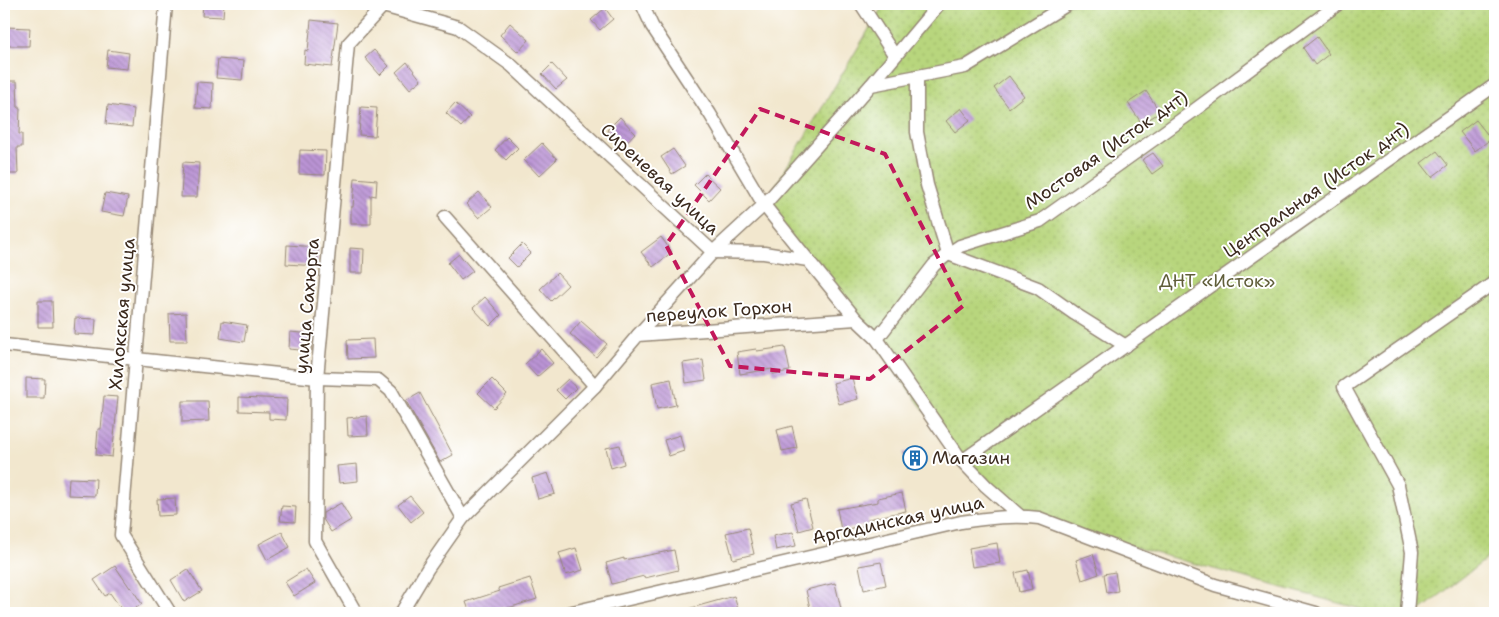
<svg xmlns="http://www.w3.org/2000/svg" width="1499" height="617" viewBox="0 0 1499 617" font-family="'Shantell Sans',sans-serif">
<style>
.garden{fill:url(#garden-dots);stroke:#7a804e}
.building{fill:url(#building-back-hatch)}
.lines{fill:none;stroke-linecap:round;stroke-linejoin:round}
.minor-casing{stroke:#968876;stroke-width:15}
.minor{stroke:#fff;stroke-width:12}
.marked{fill:none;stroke:#c2185b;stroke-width:4;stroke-dasharray:10 6;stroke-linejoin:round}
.labels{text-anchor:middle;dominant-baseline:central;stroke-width:4;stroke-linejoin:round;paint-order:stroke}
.street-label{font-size:18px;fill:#3b2a1e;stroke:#fff}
.park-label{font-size:18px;fill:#605e3a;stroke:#fff}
.poi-label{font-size:18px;fill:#3b2a1e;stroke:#fff;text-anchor:start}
</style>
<defs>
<pattern id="garden-dots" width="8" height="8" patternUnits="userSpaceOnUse" patternTransform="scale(1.25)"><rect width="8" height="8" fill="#b8d67d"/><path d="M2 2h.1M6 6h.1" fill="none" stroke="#9fb86c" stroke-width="1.8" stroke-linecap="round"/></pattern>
<pattern id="building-back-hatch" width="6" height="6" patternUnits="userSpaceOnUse" patternTransform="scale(1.25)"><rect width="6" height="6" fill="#bb94d6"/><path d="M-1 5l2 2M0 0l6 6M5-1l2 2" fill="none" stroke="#9979ad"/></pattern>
</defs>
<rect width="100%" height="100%" fill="#fff"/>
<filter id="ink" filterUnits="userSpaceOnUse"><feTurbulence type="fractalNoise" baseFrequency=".02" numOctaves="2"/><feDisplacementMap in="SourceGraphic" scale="10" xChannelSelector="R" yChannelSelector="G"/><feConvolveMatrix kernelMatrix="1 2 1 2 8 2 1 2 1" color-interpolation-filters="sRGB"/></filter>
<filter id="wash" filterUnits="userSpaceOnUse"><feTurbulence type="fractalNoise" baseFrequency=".0096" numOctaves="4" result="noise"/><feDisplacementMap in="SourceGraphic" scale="20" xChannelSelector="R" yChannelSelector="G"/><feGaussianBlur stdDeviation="1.12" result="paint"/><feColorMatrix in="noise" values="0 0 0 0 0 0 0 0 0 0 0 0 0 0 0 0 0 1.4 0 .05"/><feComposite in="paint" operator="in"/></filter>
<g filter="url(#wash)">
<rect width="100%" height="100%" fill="#f2e7ce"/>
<polygon class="garden" points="884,4 1495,4 1495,552 1417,613 1375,613 1020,516 962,461 856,319 764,205"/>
<g id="blocks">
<g class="building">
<polygon points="203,4 224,4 223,17 202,16"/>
<polygon points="605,8 613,19 600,30 591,20"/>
<polygon points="311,20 338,23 332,67 304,64 305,50 308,51"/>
<polygon points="510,23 529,40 518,52 500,35"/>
<polygon points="5,27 30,28 29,46 4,46"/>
<polygon points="1317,37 1329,54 1315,65 1303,48"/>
<polygon points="108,50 129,53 127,69 106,67"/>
<polygon points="374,50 389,66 380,75 365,58"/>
<polygon points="218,59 244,61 242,80 216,78"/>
<polygon points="407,62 421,80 410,89 396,72"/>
<polygon points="552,64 567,80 556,89 542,74"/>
<polygon points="1009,76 1024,96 1009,108 994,88"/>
<polygon points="4,81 17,81 18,108 20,108 19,134 22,134 22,147 17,147 18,174 4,174"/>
<polygon points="197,82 213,83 212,109 195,108"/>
<polygon points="1146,91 1160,112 1142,124 1128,103"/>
<polygon points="455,103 470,117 461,127 446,113"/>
<polygon points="108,105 134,109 132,127 106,124"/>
<polygon points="361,107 377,108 375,136 359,135"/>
<polygon points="961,108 970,120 955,132 946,121"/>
<polygon points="620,117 635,133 623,146 607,130"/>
<polygon points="1476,120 1491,139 1475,151 1460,132"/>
<polygon points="507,137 518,148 506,160 495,150"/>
<polygon points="542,143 557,159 539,176 524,160"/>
<polygon points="673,149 685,166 672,174 661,157"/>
<polygon points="300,150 326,151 325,175 299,174"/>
<polygon points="1437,151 1448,165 1432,177 1421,163"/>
<polygon points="1153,153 1163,166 1152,174 1142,160"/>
<polygon points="183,162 199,163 197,197 181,197"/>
<polygon points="705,174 720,188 709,200 694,185"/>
<polygon points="355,178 377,180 376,196 371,195 371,224 351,224 351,207 353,207"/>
<polygon points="479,192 492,207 479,218 466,204"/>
<polygon points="105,193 128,197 124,216 101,212"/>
<polygon points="661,237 672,252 653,267 641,252"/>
<polygon points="522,244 531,253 517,267 508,258"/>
<polygon points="287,245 318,247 317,266 286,264"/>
<polygon points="350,248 364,249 363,273 350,273"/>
<polygon points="459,254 473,271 461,280 448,263"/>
<polygon points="557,273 568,285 551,301 540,289"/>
<polygon points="485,297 501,315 490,326 473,308"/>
<polygon points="38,301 52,301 53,327 38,327"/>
<polygon points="186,313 187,341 170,341 169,314"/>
<polygon points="75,318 96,319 95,335 74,334"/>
<polygon points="222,321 247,325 244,342 220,338"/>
<polygon points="581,321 607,344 596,357 570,334"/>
<polygon points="290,332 313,334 311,351 289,349"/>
<polygon points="373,339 374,358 348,359 347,340"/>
<polygon points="785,347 790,371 773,374 772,369 740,374 737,352 756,349 757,351"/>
<polygon points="541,349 553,363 537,377 525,364"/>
<polygon points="703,360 706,380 686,383 683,363"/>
<polygon points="26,378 45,379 44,398 26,398"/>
<polygon points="852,378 858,399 839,404 833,383"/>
<polygon points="492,379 507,394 494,408 478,393"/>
<polygon points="568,379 576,388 565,399 556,390"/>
<polygon points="671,379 676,405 657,409 652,383"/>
<polygon points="420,393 453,455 440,462 406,401"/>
<polygon points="104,396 118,397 112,457 96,455 98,429 101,429"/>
<polygon points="239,397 287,399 286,420 269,419 269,412 239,411"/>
<polygon points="182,401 208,401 209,421 182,422"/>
<polygon points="367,416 368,435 348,436 347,418"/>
<polygon points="792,426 797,448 782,451 777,430"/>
<polygon points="680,435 684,451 669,456 664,440"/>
<polygon points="620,445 624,464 611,468 606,448"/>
<polygon points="922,447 927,462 908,469 903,453"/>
<polygon points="357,464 358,481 339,483 337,466"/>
<polygon points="548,473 555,494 538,499 532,478"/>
<polygon points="69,478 96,479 95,496 68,495"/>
<polygon points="902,493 906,511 868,519 869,525 841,530 837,509 878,502 878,498"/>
<polygon points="410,496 423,512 411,522 398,505"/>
<polygon points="175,498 176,515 158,516 157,499"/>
<polygon points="806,499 813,527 799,531 791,503"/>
<polygon points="341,503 351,520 331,532 323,519 323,513"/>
<polygon points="282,506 296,507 295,522 280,521"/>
<polygon points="748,528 754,554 733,559 726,533"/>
<polygon points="282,532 290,547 267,560 259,544"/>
<polygon points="793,532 796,546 776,550 773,536"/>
<polygon points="997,543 1000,563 972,567 969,548"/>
<polygon points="576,548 583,570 566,575 559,553"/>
<polygon points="674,550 678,570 645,578 644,576 612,584 606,563 624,558 624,560"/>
<polygon points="1093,554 1099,574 1082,580 1076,560"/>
<polygon points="881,562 886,585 864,590 859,566"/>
<polygon points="115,566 130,588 131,587 142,604 128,613 124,613 110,593 105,596 94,580"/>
<polygon points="188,569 202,591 184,602 171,580"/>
<polygon points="306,569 315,583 294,596 285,582"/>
<polygon points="1028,570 1032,589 1019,592 1015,573"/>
<polygon points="1115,572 1118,591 1107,593 1104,574"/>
<polygon points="530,578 537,599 505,609 504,607 485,613 470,613 466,602 500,591 498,588"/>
<polygon points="835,583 841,609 824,613 811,613 806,590"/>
<polygon points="734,596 739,613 685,613 684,610"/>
</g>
</g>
</g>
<g filter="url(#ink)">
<use href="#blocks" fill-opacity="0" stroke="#968876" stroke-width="1"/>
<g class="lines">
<g class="minor-casing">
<g id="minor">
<polyline points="166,4 121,535 170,613"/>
<polyline points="380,4 383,6 458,27 511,65 713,252"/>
<polyline points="861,4 895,56"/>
<polyline points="917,76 917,132 927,185 948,254 1038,288 1075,314 1126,346"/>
<polyline points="871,85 939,4"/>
<polyline points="445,217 595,386 638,335 856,319"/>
<polyline points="713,252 764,253 808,260 856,319 877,339 962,461 986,486 1020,516"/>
<polyline points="808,260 764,205 871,85 965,67 1068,4"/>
<polyline points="638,335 713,252 764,205 710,114 652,26 642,4"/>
<polyline points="877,339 934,265 948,254 960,246 1040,221 1192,112 1338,4"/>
<polyline points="4,345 317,378 378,380 391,391 463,518"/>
<polyline points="962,461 1495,85"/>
<polyline points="356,613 315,541 317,378 348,44 383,6"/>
<polyline points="401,613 428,568 463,518 595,386"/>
<path d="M568,613L961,522C988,518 1013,515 1039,518L1215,585L1316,613"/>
<polyline points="1407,613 1412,552 1398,485 1344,387 1495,282"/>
</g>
</g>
<use href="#minor" class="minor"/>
</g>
</g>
<path class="marked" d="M760,109L885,154L963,306L870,379L730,366L666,245Z"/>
<defs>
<g id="building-ring" transform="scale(1.25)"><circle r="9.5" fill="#fff" stroke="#1f6fb2" stroke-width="1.5"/><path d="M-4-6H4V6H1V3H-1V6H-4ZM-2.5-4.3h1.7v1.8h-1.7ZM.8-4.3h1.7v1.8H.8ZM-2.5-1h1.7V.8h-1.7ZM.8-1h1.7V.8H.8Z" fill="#1f6fb2"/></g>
</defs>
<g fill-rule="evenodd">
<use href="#building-ring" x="915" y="458"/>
</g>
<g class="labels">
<g class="street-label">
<text transform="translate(1106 150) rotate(-35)">Мостовая (Исток днт)</text>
<text transform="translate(660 179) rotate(43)">Сиреневая улица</text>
<text transform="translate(1316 190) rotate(-35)">Центральная (Исток днт)</text>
<text transform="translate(307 306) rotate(-85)">улица Сахюрта</text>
<text transform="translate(719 311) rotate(-4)">переулок Горхон</text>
<text transform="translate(122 314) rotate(-85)">Хилокская улица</text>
<text transform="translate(898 520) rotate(-12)">Аргадинская улица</text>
</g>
<g class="park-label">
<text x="1217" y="281">ДНТ «Исток»</text>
</g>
<g class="poi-label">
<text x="932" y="458">Магазин</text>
</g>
</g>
<rect width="1499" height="617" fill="none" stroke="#fff" stroke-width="20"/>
</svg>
